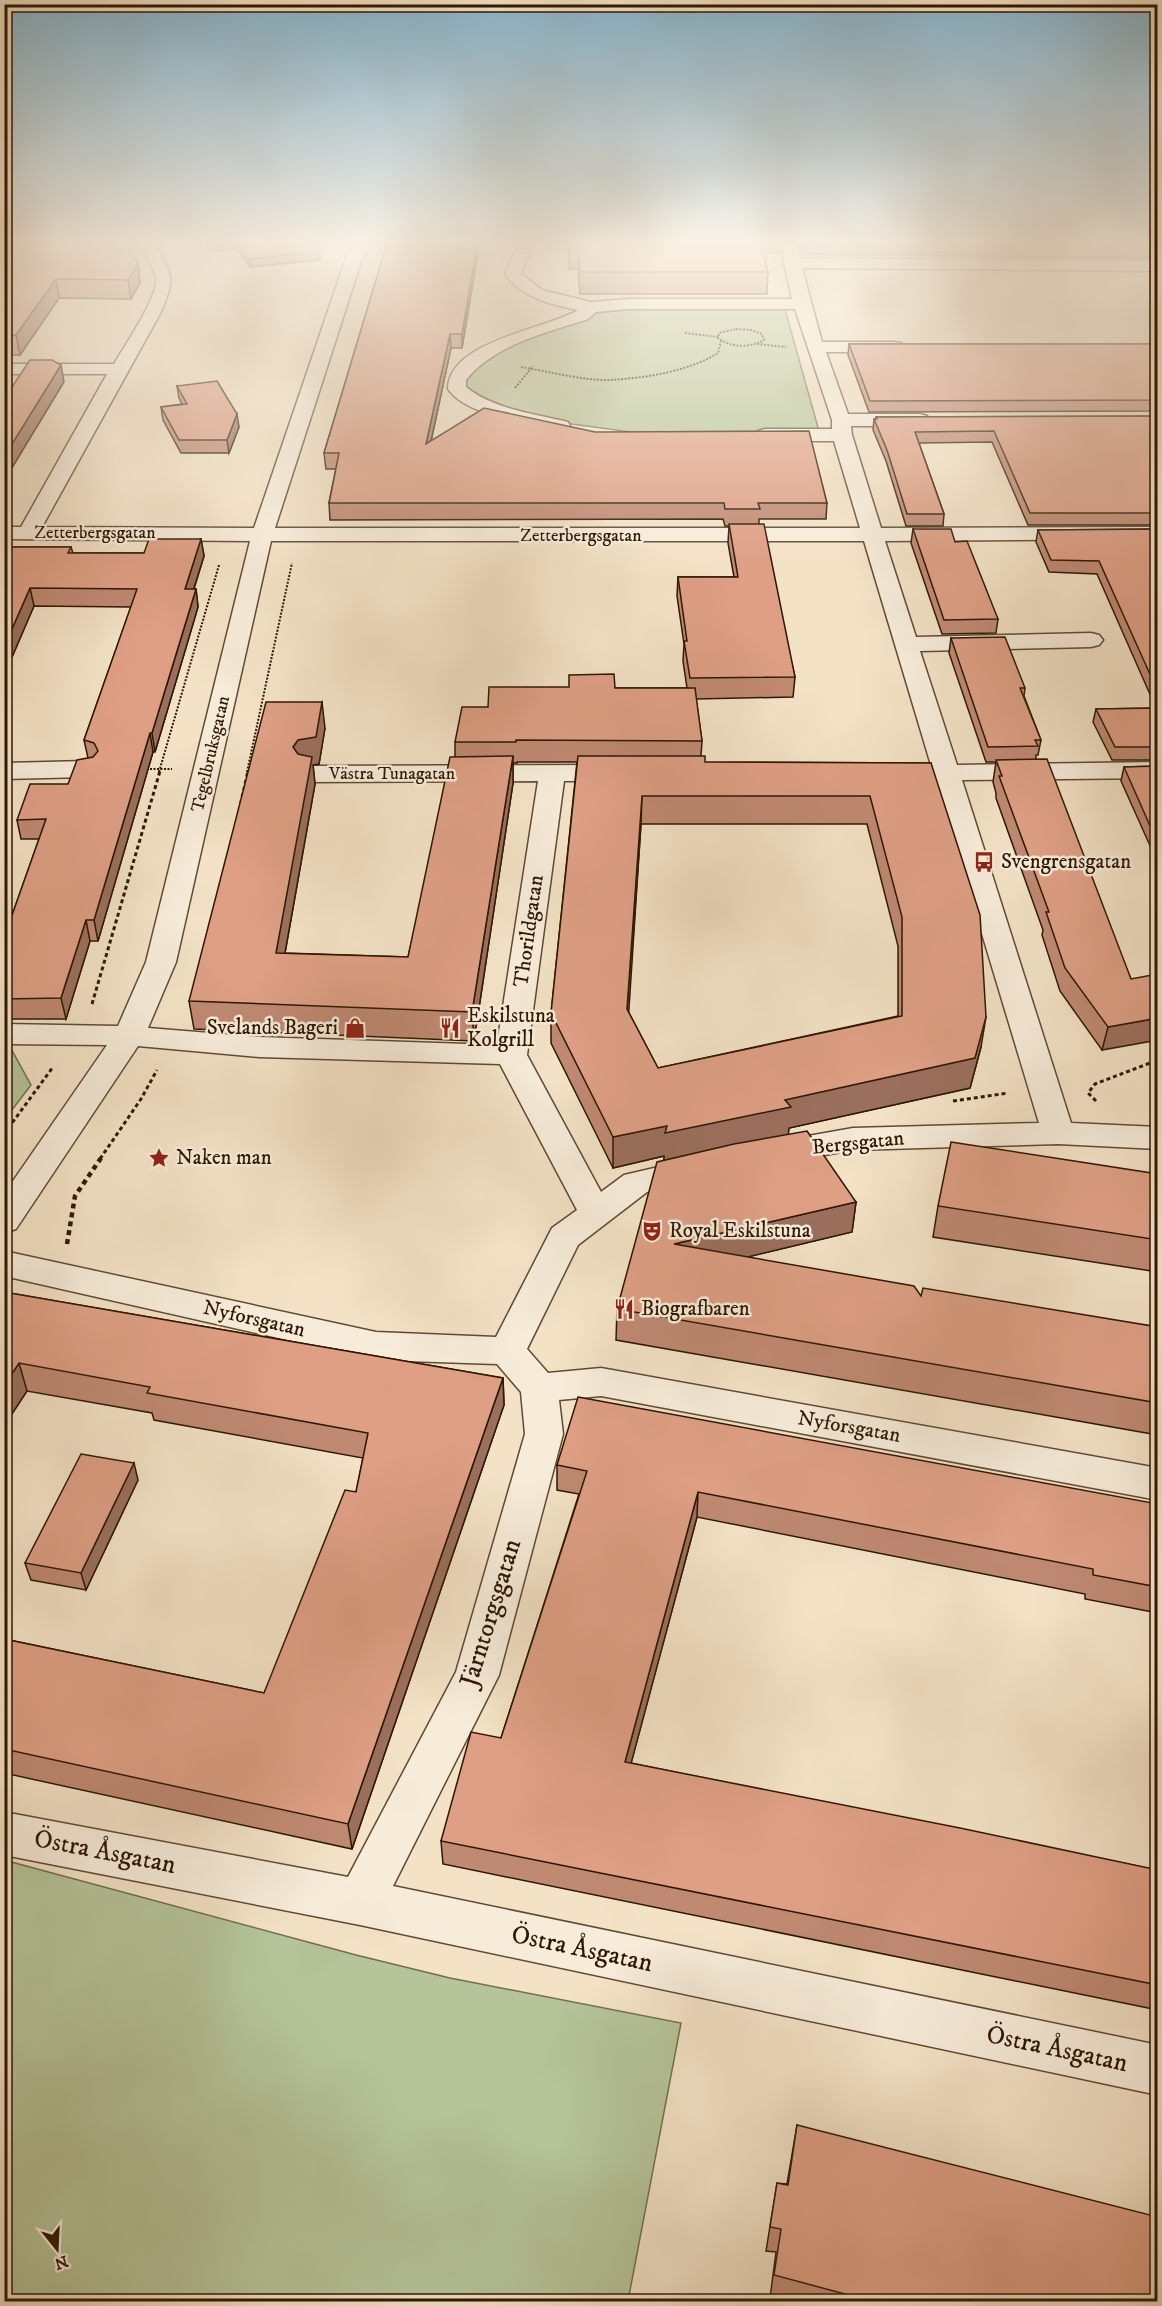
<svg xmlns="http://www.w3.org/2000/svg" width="1162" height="2306" viewBox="0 0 1162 2306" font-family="'IM FELL DW Pica',serif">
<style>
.green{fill:#b5c499;stroke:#726e4e;stroke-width:1.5}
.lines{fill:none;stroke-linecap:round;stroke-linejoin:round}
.minor-casing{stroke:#5f4a34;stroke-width:3}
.path-far2{stroke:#2e1703;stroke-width:2;stroke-dasharray:2 1.5;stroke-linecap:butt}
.path-far1{stroke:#2e1703;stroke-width:3;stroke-dasharray:4 3;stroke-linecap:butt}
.path{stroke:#2e1703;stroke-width:4.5;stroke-dasharray:5 4;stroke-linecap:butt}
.minor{fill:#f7ecda;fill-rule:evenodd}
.wall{fill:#bf8972;stroke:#2e1703;stroke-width:1.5;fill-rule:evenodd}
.shaded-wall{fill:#9b6f5d;stroke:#2e1703;stroke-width:1.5}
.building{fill:#de9f85;stroke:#2e1703;stroke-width:1.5;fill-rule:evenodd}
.labels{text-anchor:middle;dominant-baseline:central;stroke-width:5;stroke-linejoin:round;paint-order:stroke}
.far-street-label{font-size:18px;fill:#2e1703;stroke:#f7ecda}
.poi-label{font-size:21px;fill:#2e1703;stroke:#f7ecda;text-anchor:start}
.street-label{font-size:21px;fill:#2e1703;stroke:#f7ecda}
.near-street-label{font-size:26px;fill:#2e1703;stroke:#f7ecda}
</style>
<rect width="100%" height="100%" fill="#f3e2c6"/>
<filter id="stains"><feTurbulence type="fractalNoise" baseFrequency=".00333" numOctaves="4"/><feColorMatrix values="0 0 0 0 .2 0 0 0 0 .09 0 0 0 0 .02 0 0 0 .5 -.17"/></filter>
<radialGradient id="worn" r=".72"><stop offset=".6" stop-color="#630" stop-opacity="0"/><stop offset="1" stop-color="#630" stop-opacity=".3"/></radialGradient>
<g class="green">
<polygon points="784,306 819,431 631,432 572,424 518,411 469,393 460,384 469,366 497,350 600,311 628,307"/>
<polygon points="5,1045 9,1045 31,1085 5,1119"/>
<polygon points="4,1860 356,1955 450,1978 681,2023 628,2301 5,2301"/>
</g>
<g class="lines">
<g class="minor-casing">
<g id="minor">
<path d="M137,240H153C171,275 177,274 161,312L42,527L254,528L346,258L360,240H376L362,259L275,528H860L834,441H765L758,439L755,435L758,431L765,429H832V420L795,309H628L596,312L588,319C546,333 495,344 466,380V387C493,409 535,414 568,422L570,426L568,430L561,432C531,424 466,416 448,389C448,341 547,329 578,310C550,304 522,298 505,274L516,249H528L530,252L521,274L542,290L591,302L628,299H792L784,263L782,240H798L800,258L1158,261V271L802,268L822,342H895L901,343L904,347L901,351L895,352H826L848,414H920L927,416L929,420L927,424L920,426H851L852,435L881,528L1158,527V539L885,541L916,637L1091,633L1099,635L1103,640L1099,645L1091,647L920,651L957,765L1158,762V778L962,780L1071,1123L1158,1127V1149L1058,1144L853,1150L774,1164L762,1161L758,1153L762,1145L774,1142L853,1128L1039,1123L936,781L916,778L912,773L916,768L931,765L864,541H271L176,962L148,1028L259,1037L497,1045L538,781L311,782L302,779L298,774L302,769L311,766L622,765L631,768L635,773L631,778L622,781H564L527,1055L601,1192L624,1175L697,1158L709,1161L714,1169L709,1177L647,1192L578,1245L527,1349L548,1373L601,1368L1158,1468V1500L601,1396L559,1400L563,1434L499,1675L393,1886L1158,2045V2095L360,1925L4,1855V1812L348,1877L456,1672L525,1434L521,1392L497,1364L376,1360L4,1276V1251L376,1332L496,1337L552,1228L577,1210L500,1064L259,1057L138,1046L16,1229L4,1233V1194L107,1045L4,1044V1024L118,1026L146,962L250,541L4,539V527H21L107,374H4V364H114C124,347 158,297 156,279C154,267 143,251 137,240Z"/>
<polygon points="87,761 96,764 100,769 96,774 87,777 4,779 4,763"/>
</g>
</g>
<g class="path-far2">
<path d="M736,329L751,330L762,334L764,340C749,348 732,348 718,338L719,333Z"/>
<polyline points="685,333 718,337"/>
<polyline points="757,344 786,347"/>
<path d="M521,367C546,371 586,381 609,380C645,378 687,372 718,353L721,341"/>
<polyline points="515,388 533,366"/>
<polyline points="143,769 172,769"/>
<polyline points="159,772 219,565"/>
<polyline points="247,772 292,563"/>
</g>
<g class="path-far1">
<polyline points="239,811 248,771"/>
<polyline points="92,1004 160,771"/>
<polyline points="953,1101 1008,1093"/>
<polyline points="1096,1101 1088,1093 1095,1084 1158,1060"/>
<polyline points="4,1134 53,1067"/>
<polyline points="100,1159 141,1099 157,1070"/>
</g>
<polyline class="path" points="67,1244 75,1196 101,1158"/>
<use href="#minor" class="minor"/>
</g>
<g class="wall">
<polygon points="4,240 138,264 140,283 131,299 59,298 20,355 4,355"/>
<polygon points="206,240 310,240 319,251 320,260 250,267 236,248 208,251"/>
<path d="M388,240H480L462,348H451L431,441L827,503L826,519H759V524L795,677L793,697L696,699L702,741L701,756L705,762L931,763L981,1047L970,1088L789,1128L788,1134L856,1202L852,1232L747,1257L921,1296L1158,1327V1435L616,1340L617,1309L664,1160V1156L613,1168L551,1043V1013L577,762H517V763H513V783L474,1041L194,1029L189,1001L325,728L319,764L313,765L315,784L285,953L408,957L455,756V742L488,707L615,688H687L683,661L684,644L677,596L678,577H734L728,543L729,526H725L723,519L330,520L329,503L336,469H326L324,453ZM641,824H867L898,946V1016L658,1068L628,1011Z"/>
<polygon points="569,240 782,240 781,253 767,253 766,265 768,272 767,294 580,294 578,269 569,269"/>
<polygon points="800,240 1158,240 1158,258 802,254"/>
<polygon points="849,344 1158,344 1158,411 869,412 848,355"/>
<polygon points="177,386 239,427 229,453 181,453 163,420 161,407 182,404 179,398"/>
<polygon points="1158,416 1158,525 1028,525 992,442 919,443 944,514 943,526 906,526 886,461 873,430 874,419 876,419 876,417"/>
<polygon points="913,529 955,542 998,619 996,633 942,634 911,543"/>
<polygon points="1158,529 1158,760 1112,760 1093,722 1096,709 1156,708 1097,574 1049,572 1036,542 1038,530"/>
<polygon points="201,539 204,556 194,589 196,589 198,607 155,752 153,752 98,941 90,941 66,1019 4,1019 4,926 10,921 39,839 21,839 17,820 68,784 88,758 84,740 131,607 34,606 12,657 4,657 4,547 71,547 73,553 144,553"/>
<polygon points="951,638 1025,688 1024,696 1041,740 1038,755 1036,755 1036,760 1131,979 1102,1050 1060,991 1042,935 1043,930 996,798 996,793 993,782 996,762 986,762 949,653"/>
<polygon points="1158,766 1158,850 1152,850 1121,781 1124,767"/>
<polygon points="1158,1174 1158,1272 933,1237 938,1206"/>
<polygon points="4,1292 503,1378 504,1405 352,1849 4,1773 4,1639 264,1693 356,1492 363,1458 154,1420 152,1413 27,1391 4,1426"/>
<polygon points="557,1465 1158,1504 1158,1613 1085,1599 1085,1594 697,1517 631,1763 1158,1870 1158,2010 443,1864 441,1841 501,1738 579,1494 557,1490"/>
<polygon points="138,1480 86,1590 31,1580 25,1563"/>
<polygon points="797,2125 1158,2301 781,2301 770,2298 776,2252 766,2251 777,2183 787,2184"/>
</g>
<g class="shaded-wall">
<polygon points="225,240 235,240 236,248 208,251 206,242"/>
<polygon points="478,240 480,240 480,242 462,348 462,334"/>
<polygon points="319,251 320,260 250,267 249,259"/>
<polygon points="138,264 140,283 131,299 128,280"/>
<polygon points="56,279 59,298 20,355 16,335"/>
<polygon points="450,334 451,348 427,460 426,444"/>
<polygon points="61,365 64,382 4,481 4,457"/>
<polygon points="237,414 239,427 229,453 227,440"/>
<polygon points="201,539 204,556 188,607 185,589"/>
<polygon points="30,588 34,606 12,657 8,638"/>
<polygon points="196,589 198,607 155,752 152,733"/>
<polygon points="322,702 325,728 319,764 313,765 315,784 280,981 276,953 301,767 293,747"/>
<polygon points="150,733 153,752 98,941 94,920"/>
<polygon points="513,756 513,783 474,1041 472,1012"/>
<polygon points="642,796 641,824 627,1039 627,1009"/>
<polygon points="86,920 90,941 66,1019 61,998"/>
<polygon points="986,1017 981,1047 970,1088 789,1128 788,1137 664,1163 664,1156 613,1168 613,1137 785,1100"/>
<polygon points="1158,1018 1158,1040 1102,1050 1108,1027"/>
<polygon points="856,1202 852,1232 672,1275 674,1244"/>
<polygon points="19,1363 27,1391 4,1426 4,1386"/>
<polygon points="503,1378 504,1405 352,1849 348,1824"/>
<polygon points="134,1463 138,1480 86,1590 81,1573"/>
<polygon points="698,1492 697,1517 625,1786 625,1762"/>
</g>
<g class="building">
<polygon points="4,240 124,240 138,264 128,280 56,279 16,335 4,335"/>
<polygon points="206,240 225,240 206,242"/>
<polygon points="235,240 310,240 319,251 249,259"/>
<polygon points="388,240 478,240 462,334 450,334 426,444 484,408 595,432 809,431 827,503 758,503 760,509 725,509 724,503 329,503 339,453 324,453"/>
<polygon points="569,240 766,240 767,245 760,245 768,272 580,272 578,248 569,248"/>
<polygon points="849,344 1158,344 1158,400 870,401"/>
<polygon points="30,360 52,360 61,365 4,457 4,399"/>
<polygon points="217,381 237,414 227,440 179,440 161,407 187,404 177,386"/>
<polygon points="1158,416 1158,513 1030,513 994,431 915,432 944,514 907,514 887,450 874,419 877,419 876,417"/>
<polygon points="729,524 764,524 795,677 690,678 684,641 687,641 678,577 738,577"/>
<polygon points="913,529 951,529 955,542 967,541 998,619 944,620"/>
<polygon points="1158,529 1158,561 1153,561 1158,571 1158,692 1099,561 1051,560 1038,530"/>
<polygon points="149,539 201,539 185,589 196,589 152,733 150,733 94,920 86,920 61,998 4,999 4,926 6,921 10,921 46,819 17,820 30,784 68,784 77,760 93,757 98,751 94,743 84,740 137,589 30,588 8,638 4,638 4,547 71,547 68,553 144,553"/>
<polygon points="1005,637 1025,688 1020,688 1041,740 1035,740 1038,746 988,747 951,638"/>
<polygon points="614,674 615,688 695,688 702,741 516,740 516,742 455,742 462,707 488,707 489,687 569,687 569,675"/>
<polygon points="266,702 322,702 316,737 298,740 293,747 298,754 312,757 276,953 408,957 450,757 513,756 472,1012 189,1001"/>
<polygon points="1158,708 1158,747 1115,747 1096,709"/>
<path d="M578,756H705V762L931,763L980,915L986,1017L975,1058L785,1100L791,1107L665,1133L667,1126L613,1137L551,1013ZM642,796H870L902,917V1016L658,1068L627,1009Z"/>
<polygon points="1047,759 1131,979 1158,974 1158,1018 1108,1027 1065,968 1046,912 1049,912 999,776 1002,776 996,760"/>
<polygon points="1158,766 1158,837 1155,837 1124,767"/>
<polygon points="807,1131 856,1202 674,1244 914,1286 921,1296 923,1288 1158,1327 1158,1403 617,1309 657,1162 734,1144"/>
<polygon points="951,1142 1158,1174 1158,1240 938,1206"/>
<polygon points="4,1292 503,1378 348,1824 4,1749 4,1639 264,1693 345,1490 356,1492 368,1433 147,1393 150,1387 19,1363 4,1386"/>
<polygon points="578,1397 1158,1504 1158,1587 1093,1575 1093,1569 698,1492 625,1762 960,1828 1158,1870 1158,1985 441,1841 471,1732 501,1738 587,1471 557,1465"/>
<polygon points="81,1454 134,1463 81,1573 25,1563"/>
<polygon points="797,2125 1158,2217 1158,2301 871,2301 774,2275 781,2229 770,2227 777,2183 788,2185"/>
</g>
<linearGradient id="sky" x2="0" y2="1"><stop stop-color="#89b8d2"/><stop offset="0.43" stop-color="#faf2e5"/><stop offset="1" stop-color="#faf2e5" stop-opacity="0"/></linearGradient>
<rect width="1162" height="563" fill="url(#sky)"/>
<defs>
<g id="bus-bare" transform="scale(1.62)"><path d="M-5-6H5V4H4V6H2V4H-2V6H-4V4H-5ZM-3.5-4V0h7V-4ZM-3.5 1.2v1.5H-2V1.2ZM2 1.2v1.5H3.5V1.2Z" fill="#8f2418" stroke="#f7ecda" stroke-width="2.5" paint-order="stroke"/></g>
<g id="shop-bare" transform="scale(1.62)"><path d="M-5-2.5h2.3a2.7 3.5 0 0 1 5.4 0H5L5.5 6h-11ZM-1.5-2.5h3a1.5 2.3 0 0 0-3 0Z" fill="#8f2418" stroke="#f7ecda" stroke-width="2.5" paint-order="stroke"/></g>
<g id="restaurant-bare" transform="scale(1.62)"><path d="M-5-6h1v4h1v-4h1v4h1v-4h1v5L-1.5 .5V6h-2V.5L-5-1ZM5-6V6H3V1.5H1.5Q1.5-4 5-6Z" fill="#8f2418" stroke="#f7ecda" stroke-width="2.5" paint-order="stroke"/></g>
<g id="sight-bare" transform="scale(1.62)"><path d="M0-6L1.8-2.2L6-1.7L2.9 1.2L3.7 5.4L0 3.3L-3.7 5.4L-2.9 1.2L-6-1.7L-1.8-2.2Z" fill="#8f2418" stroke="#f7ecda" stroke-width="2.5" paint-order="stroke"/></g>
<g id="theatre-bare" transform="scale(1.62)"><path d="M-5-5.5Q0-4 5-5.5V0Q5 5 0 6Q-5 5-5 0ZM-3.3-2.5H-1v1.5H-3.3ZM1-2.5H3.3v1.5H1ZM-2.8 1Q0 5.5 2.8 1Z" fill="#8f2418" stroke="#f7ecda" stroke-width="2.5" paint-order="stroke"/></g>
</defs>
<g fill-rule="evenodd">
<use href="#bus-bare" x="984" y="862"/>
<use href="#shop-bare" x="355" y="1028"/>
<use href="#restaurant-bare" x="450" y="1028"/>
<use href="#sight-bare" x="159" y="1158"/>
<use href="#theatre-bare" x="652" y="1231"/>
<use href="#restaurant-bare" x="624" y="1309"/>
</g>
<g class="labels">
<g class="far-street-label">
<text x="95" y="533">Zetterbergsgatan</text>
<text x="581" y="536">Zetterbergsgatan</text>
<text transform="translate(211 754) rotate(-77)">Tegelbruksgatan</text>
<text x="392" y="774">Västra Tunagatan</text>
</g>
<g class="poi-label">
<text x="1001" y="862">Svengrensgatan</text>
<text x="467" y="1016">Eskilstuna<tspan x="467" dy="24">Kolgrill</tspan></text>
<text x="338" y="1028" text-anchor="end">Svelands Bageri</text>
<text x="176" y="1158">Naken man</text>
<text x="669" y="1231">Royal Eskilstuna</text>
<text x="641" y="1309">Biografbaren</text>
</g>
<g class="street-label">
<text transform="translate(529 931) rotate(-82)">Thorildgatan</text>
<text transform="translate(858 1143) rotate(-6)">Bergsgatan</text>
<text transform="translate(254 1319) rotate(13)">Nyforsgatan</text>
<text transform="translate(849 1427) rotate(10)">Nyforsgatan</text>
</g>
<g class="near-street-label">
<text transform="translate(491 1613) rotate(-73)">Järntorgsgatan</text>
<text transform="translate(105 1852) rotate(11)">Östra Åsgatan</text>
<text transform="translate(582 1949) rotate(12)">Östra Åsgatan</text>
<text transform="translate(1057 2049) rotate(12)">Östra Åsgatan</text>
</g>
</g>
<rect width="1162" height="2306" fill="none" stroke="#f3e2c6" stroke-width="24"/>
<rect x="6" y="6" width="1150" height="2294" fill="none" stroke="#2e1703" stroke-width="3"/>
<rect x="12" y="12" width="1138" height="2282" fill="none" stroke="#2e1703" stroke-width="1.5"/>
<g transform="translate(57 2249) rotate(162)" stroke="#f7ecda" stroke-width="4.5" paint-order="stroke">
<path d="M0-4.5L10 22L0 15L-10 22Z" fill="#2e1703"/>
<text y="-9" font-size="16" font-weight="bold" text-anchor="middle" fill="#2e1703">N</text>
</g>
<rect width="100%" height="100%" filter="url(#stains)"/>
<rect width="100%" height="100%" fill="url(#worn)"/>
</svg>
